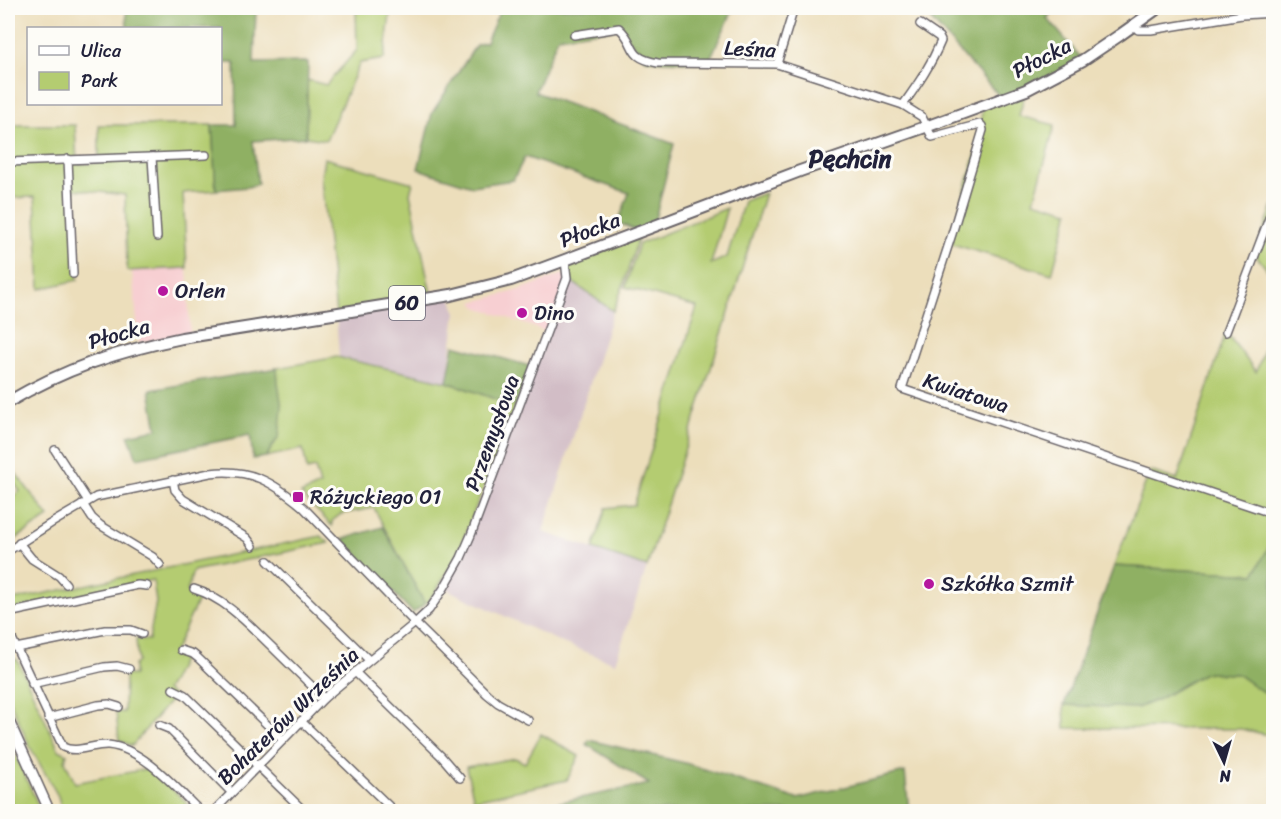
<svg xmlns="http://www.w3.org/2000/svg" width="1281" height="819" viewBox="0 0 1281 819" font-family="Sriracha,sans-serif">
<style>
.built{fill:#f7cfd2}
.industrial{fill:#d2bdc6}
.green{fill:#b4cc71;stroke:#6b7756;stroke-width:1.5}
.forest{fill:#8fb063;stroke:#58694f;stroke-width:1.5}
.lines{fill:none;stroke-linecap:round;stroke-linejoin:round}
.minor-casing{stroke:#696468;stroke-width:10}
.secondary-casing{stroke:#696468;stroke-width:12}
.primary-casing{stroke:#696468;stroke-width:14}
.minor{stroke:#fff;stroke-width:7}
.secondary{stroke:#fff;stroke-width:9}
.primary{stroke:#fff;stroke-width:10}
.poi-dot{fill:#b5179e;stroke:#fdfcf7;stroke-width:2}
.labels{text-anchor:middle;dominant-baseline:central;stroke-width:6;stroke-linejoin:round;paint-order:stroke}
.shield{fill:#fdfcf7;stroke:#646373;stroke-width:1.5}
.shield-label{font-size:20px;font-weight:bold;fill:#22223b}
.street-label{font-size:21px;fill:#22223b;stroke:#fdfcf7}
.poi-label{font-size:21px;fill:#22223b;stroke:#fdfcf7;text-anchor:start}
.quarter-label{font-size:24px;font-weight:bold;fill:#22223b;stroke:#fdfcf7}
</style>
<rect width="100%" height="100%" fill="#fdfcf7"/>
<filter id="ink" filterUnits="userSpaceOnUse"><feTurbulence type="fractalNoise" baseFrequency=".0167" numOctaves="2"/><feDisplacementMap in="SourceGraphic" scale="12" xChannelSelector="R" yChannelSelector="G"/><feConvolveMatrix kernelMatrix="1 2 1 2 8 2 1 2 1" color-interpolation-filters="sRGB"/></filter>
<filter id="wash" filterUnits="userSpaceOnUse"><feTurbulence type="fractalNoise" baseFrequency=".008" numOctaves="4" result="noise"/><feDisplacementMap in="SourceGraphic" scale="24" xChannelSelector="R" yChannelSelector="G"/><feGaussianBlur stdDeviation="1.35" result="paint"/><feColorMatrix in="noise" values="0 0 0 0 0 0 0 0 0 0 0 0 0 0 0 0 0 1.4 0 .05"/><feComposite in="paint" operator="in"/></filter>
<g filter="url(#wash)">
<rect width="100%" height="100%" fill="#ecdebb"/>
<g class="built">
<polygon points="187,268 190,334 139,343 132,271"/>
<polygon points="563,274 567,278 547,332 477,307 473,302 516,291"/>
</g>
<g class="industrial">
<polygon points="567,278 613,311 543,532 647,567 615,663 565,644 444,588 461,558"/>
<polygon points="451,295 456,312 447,382 339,357 336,314"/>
</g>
<g class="green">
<polygon points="356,8 391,8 384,59 360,63 326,140 306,137 307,80 326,85 357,50"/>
<polygon points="1026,90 1019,116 1055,125 1034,201 1069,211 1052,274 949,243 983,130 980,124 983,106"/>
<polygon points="8,125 75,125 77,164 99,163 99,125 212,125 216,190 183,193 187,268 127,271 125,195 74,189 78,280 40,289 35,197 8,198"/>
<polygon points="324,158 413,183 410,193 432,299 336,314 321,179"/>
<polygon points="765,193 728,315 647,567 593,549 606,508 634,505 697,307 625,287 639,244 727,208 711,264 727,257 744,201"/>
<polygon points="1273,205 1273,277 1255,254"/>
<polygon points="640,232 623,286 613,311 567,278 565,260"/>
<polygon points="1273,325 1273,539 1255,574 1114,566 1150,471 1177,480 1226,332 1256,372"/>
<polygon points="337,357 447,382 515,406 457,556 434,594 425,604 374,508 341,514 332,521 332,526 301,494 320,485 315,468 307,470 303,449 266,457 279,436 277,368"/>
<polygon points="8,463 49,517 8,544 8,500 20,491 8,475"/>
<polygon points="321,536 329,543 193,571 187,592 199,598 174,652 183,658 172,681 166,690 174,696 132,746 119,740 116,712 124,712 125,675 134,675 134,665 138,662 136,639 149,640 156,602 153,580 9,610 8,601"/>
<polygon points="17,659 59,750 67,754 65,761 75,783 151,768 188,804 180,811 62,811 58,796 29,745 8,697 8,663"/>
<polygon points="1204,673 1237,674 1273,699 1273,736 1241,729 1065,728 1064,705 1137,708 1159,699"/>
<polygon points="541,734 579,756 567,780 474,800 466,767 515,758 525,763"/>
<polygon points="8,739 41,811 14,811 8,794"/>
</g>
<g class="forest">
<polygon points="126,8 256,8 254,63 308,62 306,137 253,141 258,184 248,187 216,190 212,125 236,125 235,63 221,63 220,28 127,28"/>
<polygon points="501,8 734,8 708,63 646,60 619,28 558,37 535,92 674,144 653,227 640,232 618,223 629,193 525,157 513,180 472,186 418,169 432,113 476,45 486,42"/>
<polygon points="910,8 1056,8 1047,18 1083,60 1002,99 923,11"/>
<polygon points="454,345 530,366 515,406 447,382"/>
<polygon points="277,368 278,383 282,408 279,436 266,457 253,459 250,435 137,458 128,435 157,429 150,390"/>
<polygon points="383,527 425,604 413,613 343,539"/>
<polygon points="1273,539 1273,699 1237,674 1204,673 1159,699 1137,708 1064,705 1114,566 1254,574"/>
<polygon points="589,740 685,763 797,799 905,772 909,811 556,811 555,803 649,784 586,744"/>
</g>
</g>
<g filter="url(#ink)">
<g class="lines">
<g class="minor-casing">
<g id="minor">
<polyline points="1134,26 1138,30 1151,30 1242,15 1274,13"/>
<path d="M574,35L619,28C638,45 625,57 658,63L777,64L903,105L922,117L932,137L980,124L982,126L983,130L952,234L902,389L1274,514"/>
<polyline points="777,64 794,8"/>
<path d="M903,105C918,84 931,65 941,41L939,37L920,24"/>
<polyline points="152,157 157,237"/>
<polyline points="68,159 73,274"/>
<polyline points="8,162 206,155"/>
<polyline points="1226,332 1274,205"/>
<polyline points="55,450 88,501"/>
<polyline points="173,480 175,490 183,499 247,538 253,546"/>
<polyline points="83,504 92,518 100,525 153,557 160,565"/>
<polyline points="19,543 32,559 59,576 66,584"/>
<path d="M8,551L50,524L96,497L210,473C250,468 273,482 303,507L415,623L487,694L498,703L528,720"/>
<polyline points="268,561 369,660"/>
<path d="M194,589C226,599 248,624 271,646C289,664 307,681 324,698"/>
<polyline points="8,613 138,585 147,586"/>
<path d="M8,630L63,747C76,754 94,744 108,745C143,748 177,789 201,812"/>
<polyline points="16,648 105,630 131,630 142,634"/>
<polyline points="181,650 193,654 198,658 283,740"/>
<polyline points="355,672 441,756 460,778"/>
<polyline points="32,684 104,667 117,666 129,669"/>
<polyline points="173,689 185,695 305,812"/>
<polyline points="48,718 98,705 109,704 119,707"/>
<polyline points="301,721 392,809 393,812"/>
<polyline points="159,725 169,729 231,792"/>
<polyline points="213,812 324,698 415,623 429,610 444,588 461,558 471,535 567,278 565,260"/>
</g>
</g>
<g class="secondary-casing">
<polyline id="secondary" points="8,719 50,812"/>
</g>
<g class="primary-casing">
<path id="primary" d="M8,402C64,369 118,351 182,338L451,295L511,280L565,260L800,171L931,125L1026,90L1083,60L1120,35L1158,8"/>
</g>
<use href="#minor" class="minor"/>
<use href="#secondary" class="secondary"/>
<use href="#primary" class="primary"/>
</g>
</g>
<g class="poi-dot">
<circle cx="163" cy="291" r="6"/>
<circle cx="522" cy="313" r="6"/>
<rect x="292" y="491" width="12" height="12" rx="3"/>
<circle cx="929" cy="584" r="6"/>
</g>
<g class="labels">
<rect class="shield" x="389" y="286" width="36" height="34" rx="4.5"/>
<g class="shield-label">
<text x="407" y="303">60</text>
</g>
<g class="street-label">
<text transform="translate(750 49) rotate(3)">Leśna</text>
<text transform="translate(1042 58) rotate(-27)">Płocka</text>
<text transform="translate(590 230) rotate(-21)">Płocka</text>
<text transform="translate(119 334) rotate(-16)">Płocka</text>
<text transform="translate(966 393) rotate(18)">Kwiatowa</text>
<text transform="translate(492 433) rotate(-70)">Przemysłowa</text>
<text transform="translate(288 716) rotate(-44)">Bohaterów Września</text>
</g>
<g class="poi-label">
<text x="175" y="291">Orlen</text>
<text x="534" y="313">Dino</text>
<text x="310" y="497">Różyckiego 01</text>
<text x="941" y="584">Szkółka Szmit</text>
</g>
<g class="quarter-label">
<text x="850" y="159">Pęchcin</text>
</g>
</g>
<rect width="1281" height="819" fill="none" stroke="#fdfcf7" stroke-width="30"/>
<rect x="27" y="27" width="195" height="78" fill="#fdfcf7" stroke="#a5a5ac" stroke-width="1.5"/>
<rect x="39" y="46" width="30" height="9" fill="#ffffff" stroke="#a5a5ac" stroke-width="1.5"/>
<text x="81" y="57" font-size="18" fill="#22223b">Ulica</text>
<rect x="39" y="72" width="30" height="18" fill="#b4cc71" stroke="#a5a5ac" stroke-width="1.5"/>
<text x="81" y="87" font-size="18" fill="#22223b">Park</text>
<g transform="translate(1224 762) rotate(175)" stroke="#fdfcf7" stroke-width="4.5" paint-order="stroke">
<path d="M0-4.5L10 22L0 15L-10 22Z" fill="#22223b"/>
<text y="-9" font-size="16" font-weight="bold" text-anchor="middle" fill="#22223b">N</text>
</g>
</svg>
